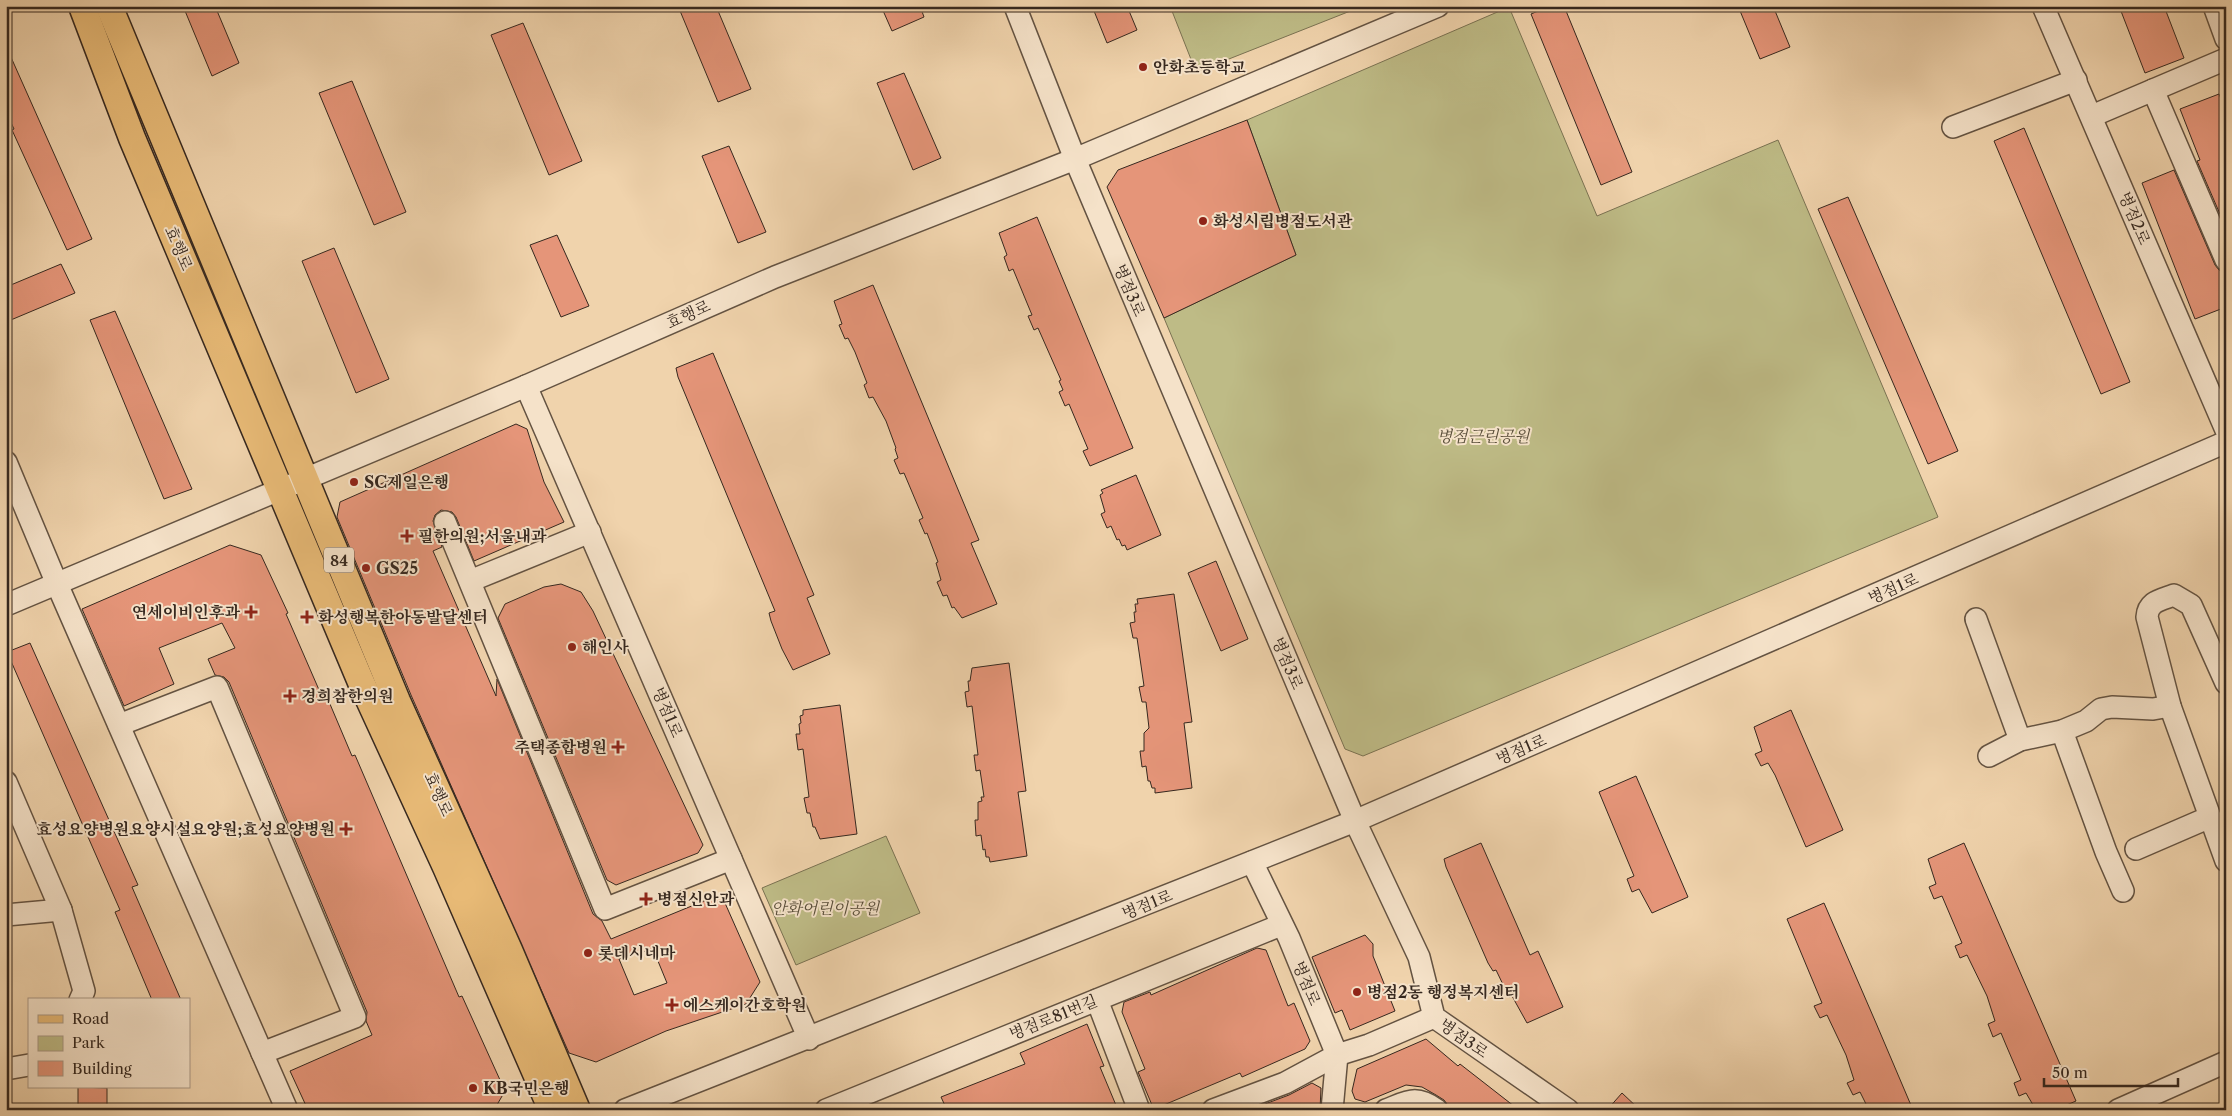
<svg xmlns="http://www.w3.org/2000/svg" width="2232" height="1116" viewBox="0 0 2232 1116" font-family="'Libre Caslon Text','Noto Serif KR',serif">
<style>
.green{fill:#bebb86;stroke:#7a7252}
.building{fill:#e59579;stroke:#36281f;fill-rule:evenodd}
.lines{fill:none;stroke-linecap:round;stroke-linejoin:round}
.minor-casing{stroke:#645342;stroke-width:24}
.major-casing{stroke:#36281f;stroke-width:29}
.minor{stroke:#f5e2c9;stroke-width:21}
.major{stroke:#e8ba76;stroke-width:26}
.poi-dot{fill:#8f2418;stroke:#f5e2c9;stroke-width:2}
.labels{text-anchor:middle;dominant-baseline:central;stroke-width:4;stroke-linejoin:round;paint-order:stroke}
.shield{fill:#f5e2c9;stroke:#6f6052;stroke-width:1}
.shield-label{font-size:15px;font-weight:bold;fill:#36281f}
.poi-label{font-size:16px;font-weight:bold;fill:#36281f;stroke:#f5e2c9;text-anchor:start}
.street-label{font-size:16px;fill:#36281f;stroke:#f5e2c9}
.park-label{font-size:16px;font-style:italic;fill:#584d39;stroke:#f5e2c9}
</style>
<rect width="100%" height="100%" fill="#f0d3ac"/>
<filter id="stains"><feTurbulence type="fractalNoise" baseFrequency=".004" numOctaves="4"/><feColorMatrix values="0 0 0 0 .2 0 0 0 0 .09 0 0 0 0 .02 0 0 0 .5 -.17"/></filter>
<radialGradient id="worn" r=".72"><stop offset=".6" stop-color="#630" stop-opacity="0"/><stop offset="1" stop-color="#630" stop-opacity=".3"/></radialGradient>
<g class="green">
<polygon points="1170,6 1363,6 1196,72"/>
<polygon points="1509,7 1597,216 1778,140 1938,517 1363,756 1345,749 1164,318 1296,255 1247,120"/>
<polygon points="886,836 920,913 796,965 762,888"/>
</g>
<g class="building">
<polygon points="183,6 215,6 239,63 212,76"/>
<polygon points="678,6 716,6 751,89 718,102"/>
<polygon points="881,6 920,6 924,17 892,31"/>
<polygon points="1092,6 1127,6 1137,30 1107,43"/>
<polygon points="1550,6 1564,6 1632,172 1601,185 1531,14"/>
<polygon points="1738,6 1773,6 1790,47 1760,59"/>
<polygon points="2119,6 2164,6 2184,58 2145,73"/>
<polygon points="523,23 582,161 549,175 491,35"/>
<polygon points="6,46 92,239 67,250 12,130 14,129 6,112"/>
<polygon points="904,73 941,158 913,170 877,83"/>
<polygon points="352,81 406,212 374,225 319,93"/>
<polygon points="2219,94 2226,111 2226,228 2197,161 2200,160 2180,109"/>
<polygon points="1247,120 1296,255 1164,318 1107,187 1118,170"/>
<polygon points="2024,128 2130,382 2101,394 1994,141"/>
<polygon points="729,146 766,232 738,243 702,156"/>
<polygon points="2174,170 2215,265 2219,270 2226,272 2226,307 2195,319 2142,183"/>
<polygon points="1848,197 1958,451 1928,464 1818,209"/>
<polygon points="1037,217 1133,448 1090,466 1083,451 1088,449 1069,404 1065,406 1059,392 1063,390 1059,381 1061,380 1038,328 1034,330 1028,316 1032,315 1027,303 1013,269 1009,271 1004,257 1007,255 999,233"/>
<polygon points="557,235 589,306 561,317 530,245"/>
<polygon points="334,248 389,379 356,393 302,261"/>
<polygon points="61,264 75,293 6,322 6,287"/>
<polygon points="873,285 979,540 971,543 997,604 962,618 954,607 952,608 947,595 943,596 937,582 941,580 936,563 938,562 927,533 925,534 919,520 923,518 904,473 900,474 894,460 898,458 895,449 896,448 886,421 873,397 869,398 864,385 867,383 855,352 848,338 845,339 839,325 842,324 834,301"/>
<polygon points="115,311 192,489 164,499 90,320"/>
<polygon points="713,353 814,595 807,598 830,654 793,670 782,649 771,621 769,613 775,611 678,377 676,368"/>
<path d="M516,424L527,429L544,482L564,522L474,561L456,517L452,512L441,510L435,515L433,521L442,547L433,551L496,696L497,679L593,914L602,921L611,939L721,894L760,982L746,1004L666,1031L596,1062L569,1053L411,695L337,517L340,502ZM653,949L667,983L634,995L619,959Z"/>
<polygon points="1136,475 1161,535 1127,550 1125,545 1122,546 1119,539 1117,540 1111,526 1107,528 1101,514 1105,512 1100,495 1103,493 1101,490"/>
<polygon points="230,545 261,555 288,613 286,614 323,699 327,697 352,756 355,755 459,997 462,996 505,1091 494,1110 308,1110 290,1071 372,1035 366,1021 367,1012 229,682 224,677 215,675 208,659 235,648 222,623 159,648 174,684 124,706 82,609"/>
<polygon points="1216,561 1248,639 1221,651 1188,573"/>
<polygon points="561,584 581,592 593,611 703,845 698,853 616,885 607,880 498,618 505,604 544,587"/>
<polygon points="1174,594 1192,722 1184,723 1192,788 1155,793 1155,788 1152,788 1150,781 1148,781 1146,766 1142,767 1140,751 1144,751 1144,733 1149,728 1146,702 1142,702 1139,687 1144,686 1137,638 1133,638 1130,623 1135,622 1134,612 1136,612 1135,604 1138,604 1137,599"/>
<polygon points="30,643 138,885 132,887 181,1000 152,1000 115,912 120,910 7,652"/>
<polygon points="1009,663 1026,791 1018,792 1027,856 990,862 989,857 986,857 985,849 983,850 981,835 976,836 975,820 978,820 978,802 982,801 981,797 984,797 980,770 976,771 974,755 978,755 972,706 967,707 965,692 969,691 968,681 970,681 972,668"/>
<polygon points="840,705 857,834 820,839 815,827 813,827 810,813 807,813 804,798 809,797 803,749 798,750 796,734 800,734 799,724 801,723 800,716 803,715 803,710"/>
<polygon points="1791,710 1843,830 1806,847 1775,775 1768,763 1761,766 1755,754 1762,751 1754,727"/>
<polygon points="1636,776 1688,897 1652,913 1639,889 1632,892 1627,879 1634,876 1599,792"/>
<polygon points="1481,843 1530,955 1538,951 1563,1007 1527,1023 1512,996 1509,997 1496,970 1493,971 1488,963 1446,867 1444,859"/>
<polygon points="1964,843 2076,1101 2055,1110 2036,1110 2026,1093 2019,1096 2014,1083 2021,1080 2006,1045 2001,1033 1993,1037 1988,1024 1995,1021 1987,996 1967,955 1960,958 1955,946 1962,943 1942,896 1934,899 1929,887 1936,884 1928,859"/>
<polygon points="1824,903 1876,1023 1913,1110 1869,1110 1860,1092 1853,1095 1847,1083 1854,1080 1846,1055 1827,1015 1820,1018 1814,1006 1822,1003 1787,919"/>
<polygon points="1365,935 1373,944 1373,956 1395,1011 1350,1030 1342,1010 1335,1013 1312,957"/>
<polygon points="1257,948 1266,950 1288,1006 1294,1003 1310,1041 1305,1049 1242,1077 1240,1073 1159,1107 1152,1105 1138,1072 1145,1069 1122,1012 1124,1002 1150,992 1151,995"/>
<polygon points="1087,1024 1104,1066 1100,1067 1118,1110 947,1110 941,1097 1025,1064 1020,1053"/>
<polygon points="1426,1039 1458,1066 1460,1064 1519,1110 1451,1110 1444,1100 1436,1095 1422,1087 1406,1085 1365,1102 1355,1099 1352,1091 1357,1069"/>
<polygon points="1312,1083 1321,1088 1320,1110 1249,1110 1289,1095"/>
<polygon points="78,1087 107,1088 107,1110 78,1110"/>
<polygon points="1622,1093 1640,1110 1607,1110"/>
</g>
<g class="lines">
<g class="minor-casing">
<g id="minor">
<polyline points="1015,6 1075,159 1355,821 1419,957 1434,1017 1568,1110"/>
<polyline points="2043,6 2226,430"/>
<polyline points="2214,6 2226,39"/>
<polyline points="2153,90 2226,260"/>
<polyline points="2092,116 2226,59"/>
<polyline points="1953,127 2076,80"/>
<polyline points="526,386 809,1039"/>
<polyline points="6,462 57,584 287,1110"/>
<polyline points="445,522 605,909 731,859"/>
<polyline points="470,581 590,532"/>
<polyline points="6,605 526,386 775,277 1075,159 1438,6"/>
<polyline points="1976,619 2020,740"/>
<path d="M2226,683L2191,605L2174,595C2161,600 2148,601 2147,617L2170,706L2226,861"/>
<polyline points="119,725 217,687 355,1017 262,1053"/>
<polyline points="2062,731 2106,852 2123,891"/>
<polyline points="1989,756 2020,740 2062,731 2086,721 2101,709 2112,707 2153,709 2170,706"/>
<polyline points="6,782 61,910 84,991 80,1000"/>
<polyline points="2136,849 2210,817"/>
<polyline points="1252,862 1289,938 1337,1055 1332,1110"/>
<polyline points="6,915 61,910"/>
<polyline points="1097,1000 1139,1110"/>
<polyline points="6,1069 29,1065"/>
<polyline points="625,1110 1355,821 2226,442"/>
<polyline points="826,1110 1281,925"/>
<polyline points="1213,1110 1285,1083 1337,1055 1369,1045 1434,1017"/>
<path d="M1386,1110C1409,1101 1416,1095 1437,1110"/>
<polyline points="2118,1110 2226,1062"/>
</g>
</g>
<g class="major-casing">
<g id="major">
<polyline points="82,6 132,138 361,682 446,867 552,1110"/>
<polyline points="109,6 397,701 509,950 577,1110"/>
</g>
</g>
<use href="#minor" class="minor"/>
<use href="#major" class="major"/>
</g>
<g class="poi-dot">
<circle cx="1143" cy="67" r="5"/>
<circle cx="1203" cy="221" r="5"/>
<circle cx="354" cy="482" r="5"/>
<path d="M404.5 528.5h5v5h5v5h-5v5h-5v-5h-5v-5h5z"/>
<circle cx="366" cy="568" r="5"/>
<path d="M248.5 604.5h5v5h5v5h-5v5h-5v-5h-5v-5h5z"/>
<path d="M304.5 609.5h5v5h5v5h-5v5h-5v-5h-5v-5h5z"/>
<circle cx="572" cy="647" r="5"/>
<path d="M287.5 688.5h5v5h5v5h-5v5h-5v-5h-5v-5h5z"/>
<path d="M615.5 739.5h5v5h5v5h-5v5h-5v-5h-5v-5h5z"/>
<path d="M343.5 821.5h5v5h5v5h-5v5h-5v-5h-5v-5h5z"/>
<path d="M643.5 891.5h5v5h5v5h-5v5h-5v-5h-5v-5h5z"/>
<circle cx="588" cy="953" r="5"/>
<circle cx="1357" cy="992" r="5"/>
<path d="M669.5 997.5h5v5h5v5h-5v5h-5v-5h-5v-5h5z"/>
<circle cx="473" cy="1088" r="5"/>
</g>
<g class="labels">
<rect class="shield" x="324" y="547.5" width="30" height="25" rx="4"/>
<g class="shield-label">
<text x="339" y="560">84</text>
</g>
<g class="poi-label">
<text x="1153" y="67">안화초등학교</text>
<text x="1213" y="221">화성시립병점도서관</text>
<text x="364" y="482">SC제일은행</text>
<text x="418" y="536">필한의원;서울내과</text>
<text x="376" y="568">GS25</text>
<text x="240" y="612" text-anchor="end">연세이비인후과</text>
<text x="318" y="617">화성행복한아동발달센터</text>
<text x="582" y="647">해인사</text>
<text x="301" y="696">경희참한의원</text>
<text x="607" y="747" text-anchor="end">주택종합병원</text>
<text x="335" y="829" text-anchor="end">효성요양병원요양시설요양원;효성요양병원</text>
<text x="657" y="899">병점신안과</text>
<text x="598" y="953">롯데시네마</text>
<text x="1367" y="992">병점2동 행정복지센터</text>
<text x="683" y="1005">에스케이간호학원</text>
<text x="483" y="1088">KB국민은행</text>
</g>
<g class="street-label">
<text transform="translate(2135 218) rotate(67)">병점2로</text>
<text transform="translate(179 248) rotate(67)">효행로</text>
<text transform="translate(1130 290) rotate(67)">병점3로</text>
<text transform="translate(688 314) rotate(-24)">효행로</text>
<text transform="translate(1893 588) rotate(-24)">병점1로</text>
<text transform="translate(1288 663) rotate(67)">병점3로</text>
<text transform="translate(668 712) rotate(67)">병점1로</text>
<text transform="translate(1521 749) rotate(-23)">병점1로</text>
<text transform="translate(439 794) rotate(66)">효행로</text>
<text transform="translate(1147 904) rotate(-22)">병점1로</text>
<text transform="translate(1307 983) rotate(67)">병점로</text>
<text transform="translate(1053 1017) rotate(-22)">병점로81번길</text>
<text transform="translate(1464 1038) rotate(35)">병점3로</text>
</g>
<g class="park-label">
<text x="1483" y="436">병점근린공원</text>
<text x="825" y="908">안화어린이공원</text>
</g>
</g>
<rect width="2232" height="1116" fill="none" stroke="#f0d3ac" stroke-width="25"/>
<rect x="8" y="8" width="2217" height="1101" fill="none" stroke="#36281f" stroke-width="2.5"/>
<rect x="12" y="12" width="2207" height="1091" fill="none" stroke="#36281f"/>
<rect x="28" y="998" width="162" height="90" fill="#f5e2c9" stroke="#a99885"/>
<rect x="38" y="1015" width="25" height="8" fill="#e8ba76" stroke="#a99885"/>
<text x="72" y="1024" font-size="15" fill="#36281f">Road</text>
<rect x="38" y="1036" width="25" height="15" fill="#bebb86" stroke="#a99885"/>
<text x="72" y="1048" font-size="15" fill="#36281f">Park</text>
<rect x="38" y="1061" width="25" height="15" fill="#e59579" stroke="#a99885"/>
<text x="72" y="1074" font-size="15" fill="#36281f">Building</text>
<path d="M2044 1078v8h134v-8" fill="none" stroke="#36281f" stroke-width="2.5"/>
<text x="2052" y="1078" font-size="15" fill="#36281f" stroke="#f5e2c9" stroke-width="4" paint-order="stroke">50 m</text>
<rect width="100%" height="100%" filter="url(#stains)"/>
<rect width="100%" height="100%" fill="url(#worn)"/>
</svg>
